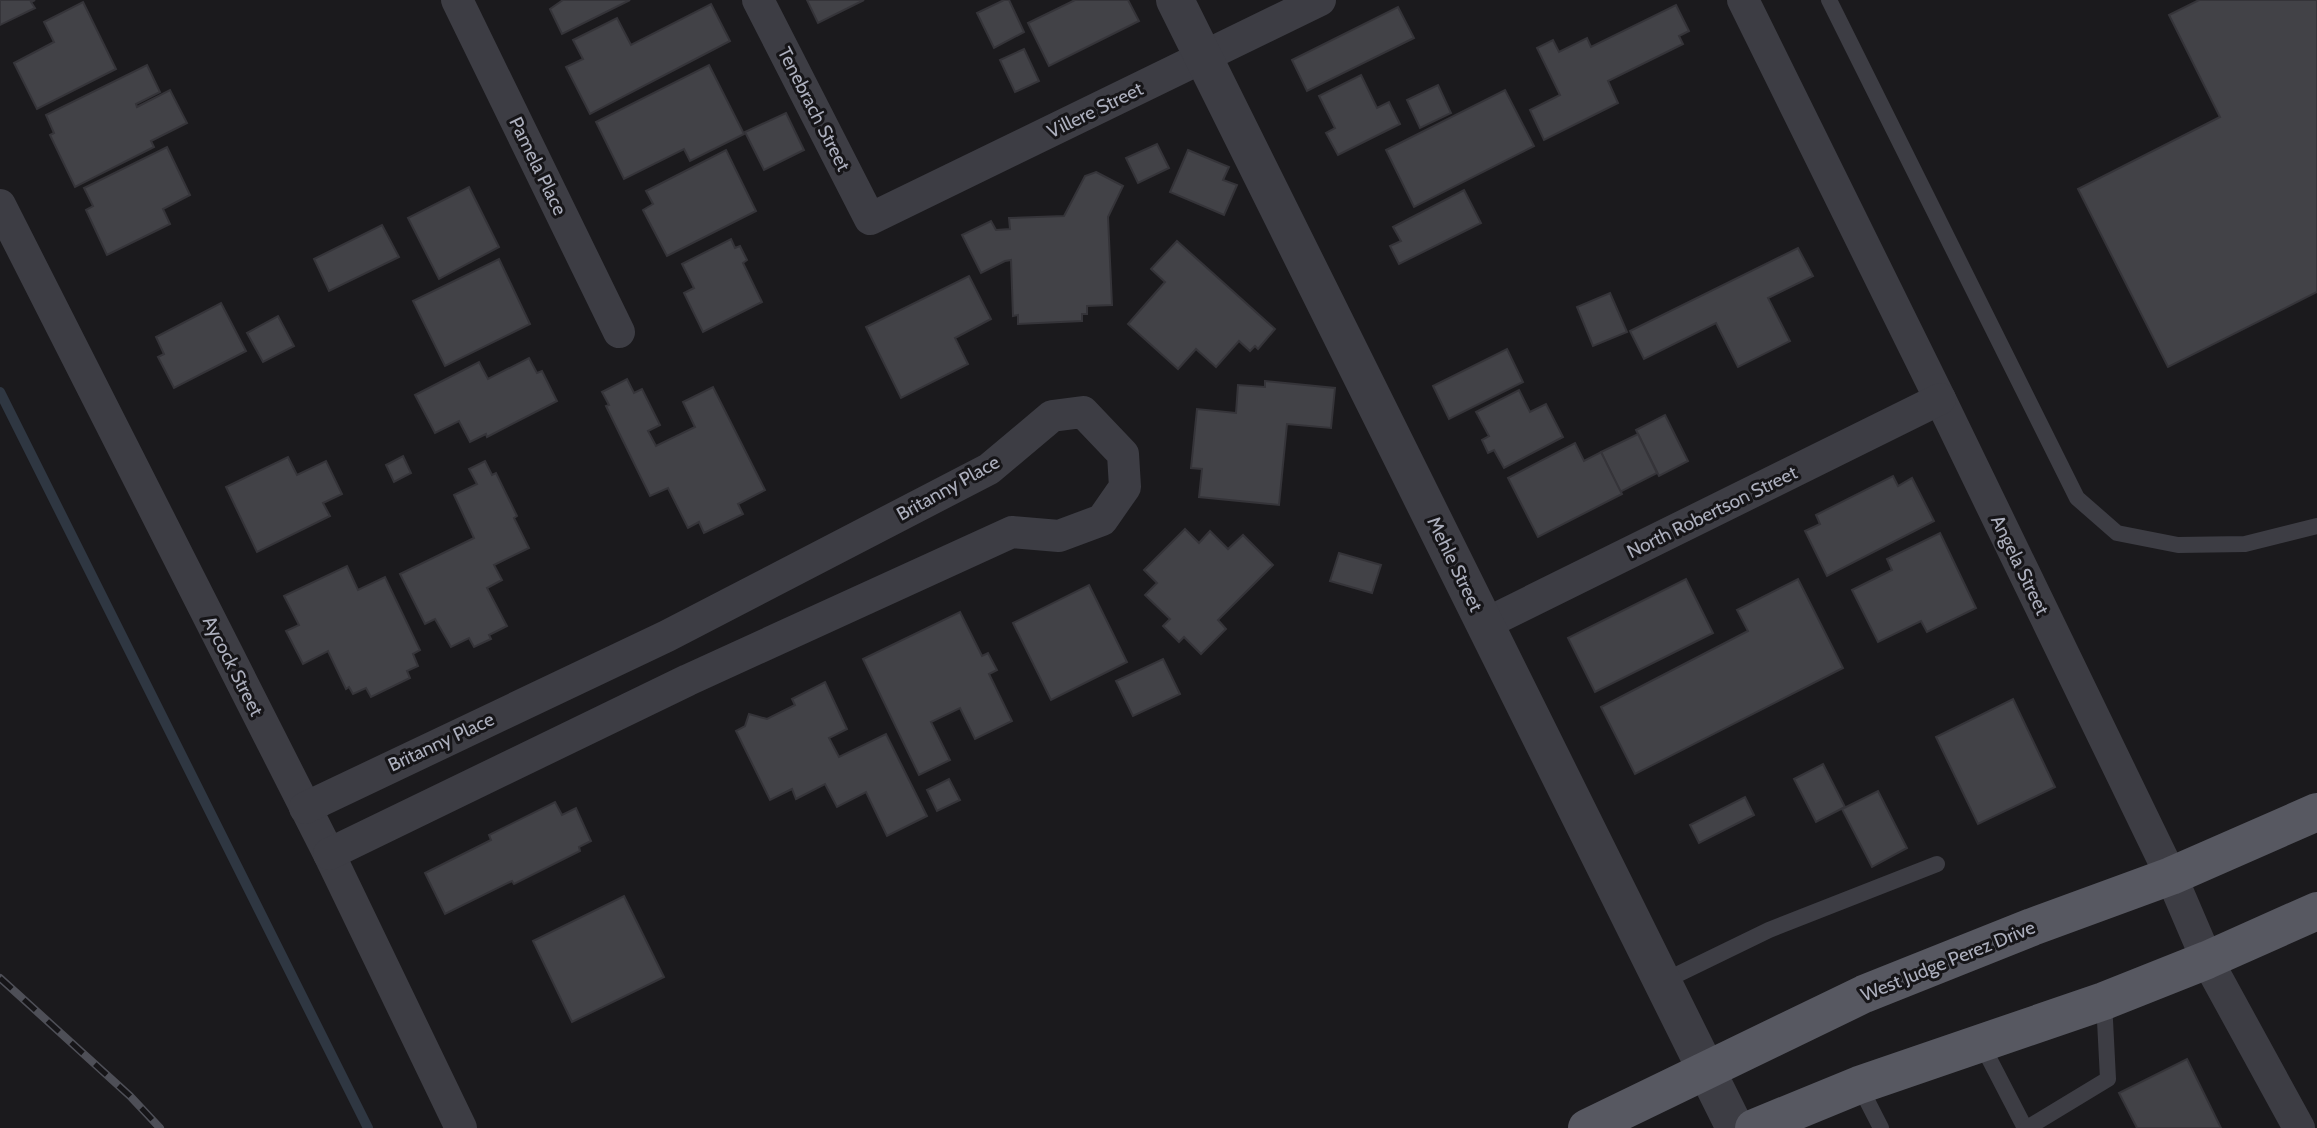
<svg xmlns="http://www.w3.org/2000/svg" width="2317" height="1128" viewBox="0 0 2317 1128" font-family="Cabin,sans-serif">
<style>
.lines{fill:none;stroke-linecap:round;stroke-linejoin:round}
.stream{stroke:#2f3742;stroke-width:10}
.building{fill:#424247;stroke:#353439;stroke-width:2}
.service{stroke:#3d3d44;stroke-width:16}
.minor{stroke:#3d3d44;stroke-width:32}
.tertiary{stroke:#3d3d44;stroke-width:38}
.primary{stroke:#575861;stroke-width:38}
.rail-casing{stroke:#4e4f57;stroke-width:8}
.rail{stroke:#161518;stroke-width:5;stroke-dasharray:16;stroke-linecap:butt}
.labels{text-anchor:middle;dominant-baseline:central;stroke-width:6;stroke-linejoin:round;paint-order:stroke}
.street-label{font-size:19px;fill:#acafbd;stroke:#161518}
</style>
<rect width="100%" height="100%" fill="#1b1a1d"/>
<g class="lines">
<polyline class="stream" points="0,392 368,1128"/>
</g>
<g class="building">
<polygon points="0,0 35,0 31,2 35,8 0,25"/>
<polygon points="563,0 630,0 562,34 550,9"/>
<polygon points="807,0 864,0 818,23"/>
<polygon points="1004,0 1009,0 1024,32 994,48 977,13"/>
<polygon points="1075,0 1128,0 1139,21 1049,66 1028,23"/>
<polygon points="2199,0 2317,0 2317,292 2168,367 2078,189 2220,117 2169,15"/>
<polygon points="83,2 116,69 37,109 14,63 54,42 44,22"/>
<polygon points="711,4 730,41 590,114 566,67 583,59 573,40 617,18 631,45"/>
<polygon points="1676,5 1689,31 1679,36 1683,44 1608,81 1618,103 1544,140 1530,110 1560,95 1537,48 1553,40 1559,52 1587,38 1591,47"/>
<polygon points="1398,7 1414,38 1307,91 1292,60"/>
<polygon points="1024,49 1039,81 1015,92 1000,60"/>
<polygon points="147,65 160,92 136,104 137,107 170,90 187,123 151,141 154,147 75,187 50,135 54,133 46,115"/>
<polygon points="709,65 744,134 690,161 684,149 624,179 596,122"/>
<polygon points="1361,75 1377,108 1389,102 1400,124 1338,155 1326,133 1335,128 1319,96"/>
<polygon points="1438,85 1451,113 1420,128 1407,100"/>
<polygon points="1505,90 1534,146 1414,207 1386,150"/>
<polygon points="786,113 804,150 764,170 745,132"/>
<polygon points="1157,144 1169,168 1138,183 1126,158"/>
<polygon points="167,147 190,195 163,209 170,224 107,255 86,210 93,206 84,188"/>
<polygon points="726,150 756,211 667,256 643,210 653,204 646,191"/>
<polygon points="1188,150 1229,167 1223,180 1237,185 1224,215 1170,192"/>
<polygon points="1096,172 1123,186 1108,217 1112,305 1087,306 1087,314 1082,314 1082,321 1018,324 1018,315 1013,316 1011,260 1005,261 981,273 962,235 991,221 996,230 1010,229 1009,218 1064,216 1085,176"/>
<polygon points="469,187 499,247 439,279 408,218"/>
<polygon points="1464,190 1481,223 1399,264 1390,246 1401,241 1393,227"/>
<polygon points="382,225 399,257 329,291 314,259"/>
<polygon points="731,239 735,248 740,246 747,260 743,263 762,302 703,332 684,293 694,288 682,264"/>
<polygon points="1177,241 1275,329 1258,349 1255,346 1250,351 1239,341 1216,367 1196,349 1178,369 1128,324 1165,282 1151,269"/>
<polygon points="1798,248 1813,276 1768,298 1790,341 1738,367 1716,323 1644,359 1630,331"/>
<polygon points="499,259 530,324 445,366 413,301"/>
<polygon points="969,276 991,319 955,338 968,364 901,398 866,327"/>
<polygon points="1610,293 1627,332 1593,346 1577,307"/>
<polygon points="221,303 246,351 174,388 158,357 164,354 156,337"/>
<polygon points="278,316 294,346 263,362 247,333"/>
<polygon points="1507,349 1523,382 1449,419 1433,386"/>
<polygon points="529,358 537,373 542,371 557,401 487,437 486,434 470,442 459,421 435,433 415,395 479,362 488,379"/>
<polygon points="627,379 634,393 642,389 660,425 648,431 656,446 695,427 683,402 713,387 765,490 738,504 743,514 704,533 699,522 688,528 668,488 650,496 606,406 609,405 602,392"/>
<polygon points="1265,381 1335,388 1331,428 1287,424 1279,505 1199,497 1202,469 1191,468 1197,409 1236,413 1238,385 1265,387"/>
<polygon points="1519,390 1530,412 1546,404 1563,437 1504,468 1494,450 1488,453 1482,440 1489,436 1476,412"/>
<polygon points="1665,415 1688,461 1659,476 1636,430"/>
<polygon points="1638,434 1657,473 1620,492 1601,452"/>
<polygon points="1575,443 1584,461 1601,452 1622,494 1538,537 1508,478"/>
<polygon points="403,456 411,473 394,482 386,465"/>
<polygon points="288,457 297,475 326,461 342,494 323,503 330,516 257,552 226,487"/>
<polygon points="485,461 492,475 496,473 517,516 514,518 529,548 494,565 502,580 487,588 507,626 489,635 491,639 474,647 469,638 451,647 435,619 425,624 400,574 474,538 454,495 477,484 469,469"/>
<polygon points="1893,476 1898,486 1912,478 1934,521 1827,576 1805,531 1820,524 1816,515"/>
<polygon points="1185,529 1199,543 1210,531 1228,549 1243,535 1273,565 1218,620 1226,629 1201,654 1184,637 1179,642 1163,626 1170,619 1145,595 1157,583 1144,570"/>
<polygon points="1940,533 1976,608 1927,632 1921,621 1878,642 1852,590 1892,570 1887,559"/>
<polygon points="1339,553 1381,565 1372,593 1330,581"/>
<polygon points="347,566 358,590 385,577 420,650 413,654 418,666 407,671 410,678 371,697 366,688 353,694 349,687 346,689 328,651 303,664 286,631 299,625 284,596"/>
<polygon points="1686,579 1713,633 1595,692 1568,638"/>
<polygon points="1798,579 1843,668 1635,774 1601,707 1748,631 1737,610"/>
<polygon points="1089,585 1127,662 1051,700 1013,623"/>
<polygon points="960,612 982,656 988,653 997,670 989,674 1012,721 975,739 960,708 931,722 950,760 919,775 863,659"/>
<polygon points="1163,659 1180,694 1133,716 1116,681"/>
<polygon points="825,682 847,729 829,738 839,757 886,734 927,816 887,836 866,792 837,807 825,784 796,799 792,789 770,800 736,731 745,726 749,714 767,719 795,705 792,699"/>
<polygon points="2013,699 2055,787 1978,824 1936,737"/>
<polygon points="1823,764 1845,807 1816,822 1794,779"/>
<polygon points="949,779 960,800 937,811 927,790"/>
<polygon points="1878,791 1907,848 1872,867 1842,809"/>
<polygon points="1745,797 1754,815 1699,843 1690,825"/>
<polygon points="555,802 562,815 576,808 591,841 579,847 580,851 514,884 512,881 445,914 425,873 491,840 489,835"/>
<polygon points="624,896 664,977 572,1022 533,941"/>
<polygon points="2187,1059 2221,1128 2137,1128 2119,1093"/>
</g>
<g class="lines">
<g class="service">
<polyline points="1829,0 2077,498 2117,533 2178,545 2245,544 2317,526"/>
<polyline points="1662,982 1769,930 1937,864"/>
<polyline points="1981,1043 2025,1128"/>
<polyline points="1859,1085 1881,1128"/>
<polyline points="2027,1128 2108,1079 2104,1001"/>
</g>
<g class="minor">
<polyline points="457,0 619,332"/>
<polyline points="758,0 870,219 1320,0"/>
<polyline points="1743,0 1940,399 2171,876 2207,960 2299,1128"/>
<polyline points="0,205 329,854 461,1128"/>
<polyline points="1485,624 1940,399"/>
<polyline points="305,808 667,636 989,469 1052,416 1083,412 1123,454 1125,487 1102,520 1059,536 1012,532 688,680 329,854"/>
</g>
<polyline class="tertiary" points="1175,0 1735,1128"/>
<g class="primary">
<polyline points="1587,1128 1864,994 2032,927 2171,876 2317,812"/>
<polyline points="1754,1128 1859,1085 2104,1001 2207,960 2317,911"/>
</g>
<g class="rail-casing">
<polyline id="rail" points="0,978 130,1096 160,1128"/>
</g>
<use href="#rail" class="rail"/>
</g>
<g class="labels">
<g class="street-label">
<text transform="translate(814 109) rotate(63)">Tenebrach Street</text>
<text transform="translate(1095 110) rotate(-26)">Villere Street</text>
<text transform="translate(538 166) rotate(64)">Pamela Place</text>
<text transform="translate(948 488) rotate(-29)">Britanny Place</text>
<text transform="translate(1712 512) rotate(-26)">North Robertson Street</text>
<text transform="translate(1455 564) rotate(64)">Mehle Street</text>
<text transform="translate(2020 565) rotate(64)">Angela Street</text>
<text transform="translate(233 666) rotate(63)">Aycock Street</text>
<text transform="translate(441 742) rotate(-25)">Britanny Place</text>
<text transform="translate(1948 961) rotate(-22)">West Judge Perez Drive</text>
</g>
</g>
</svg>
